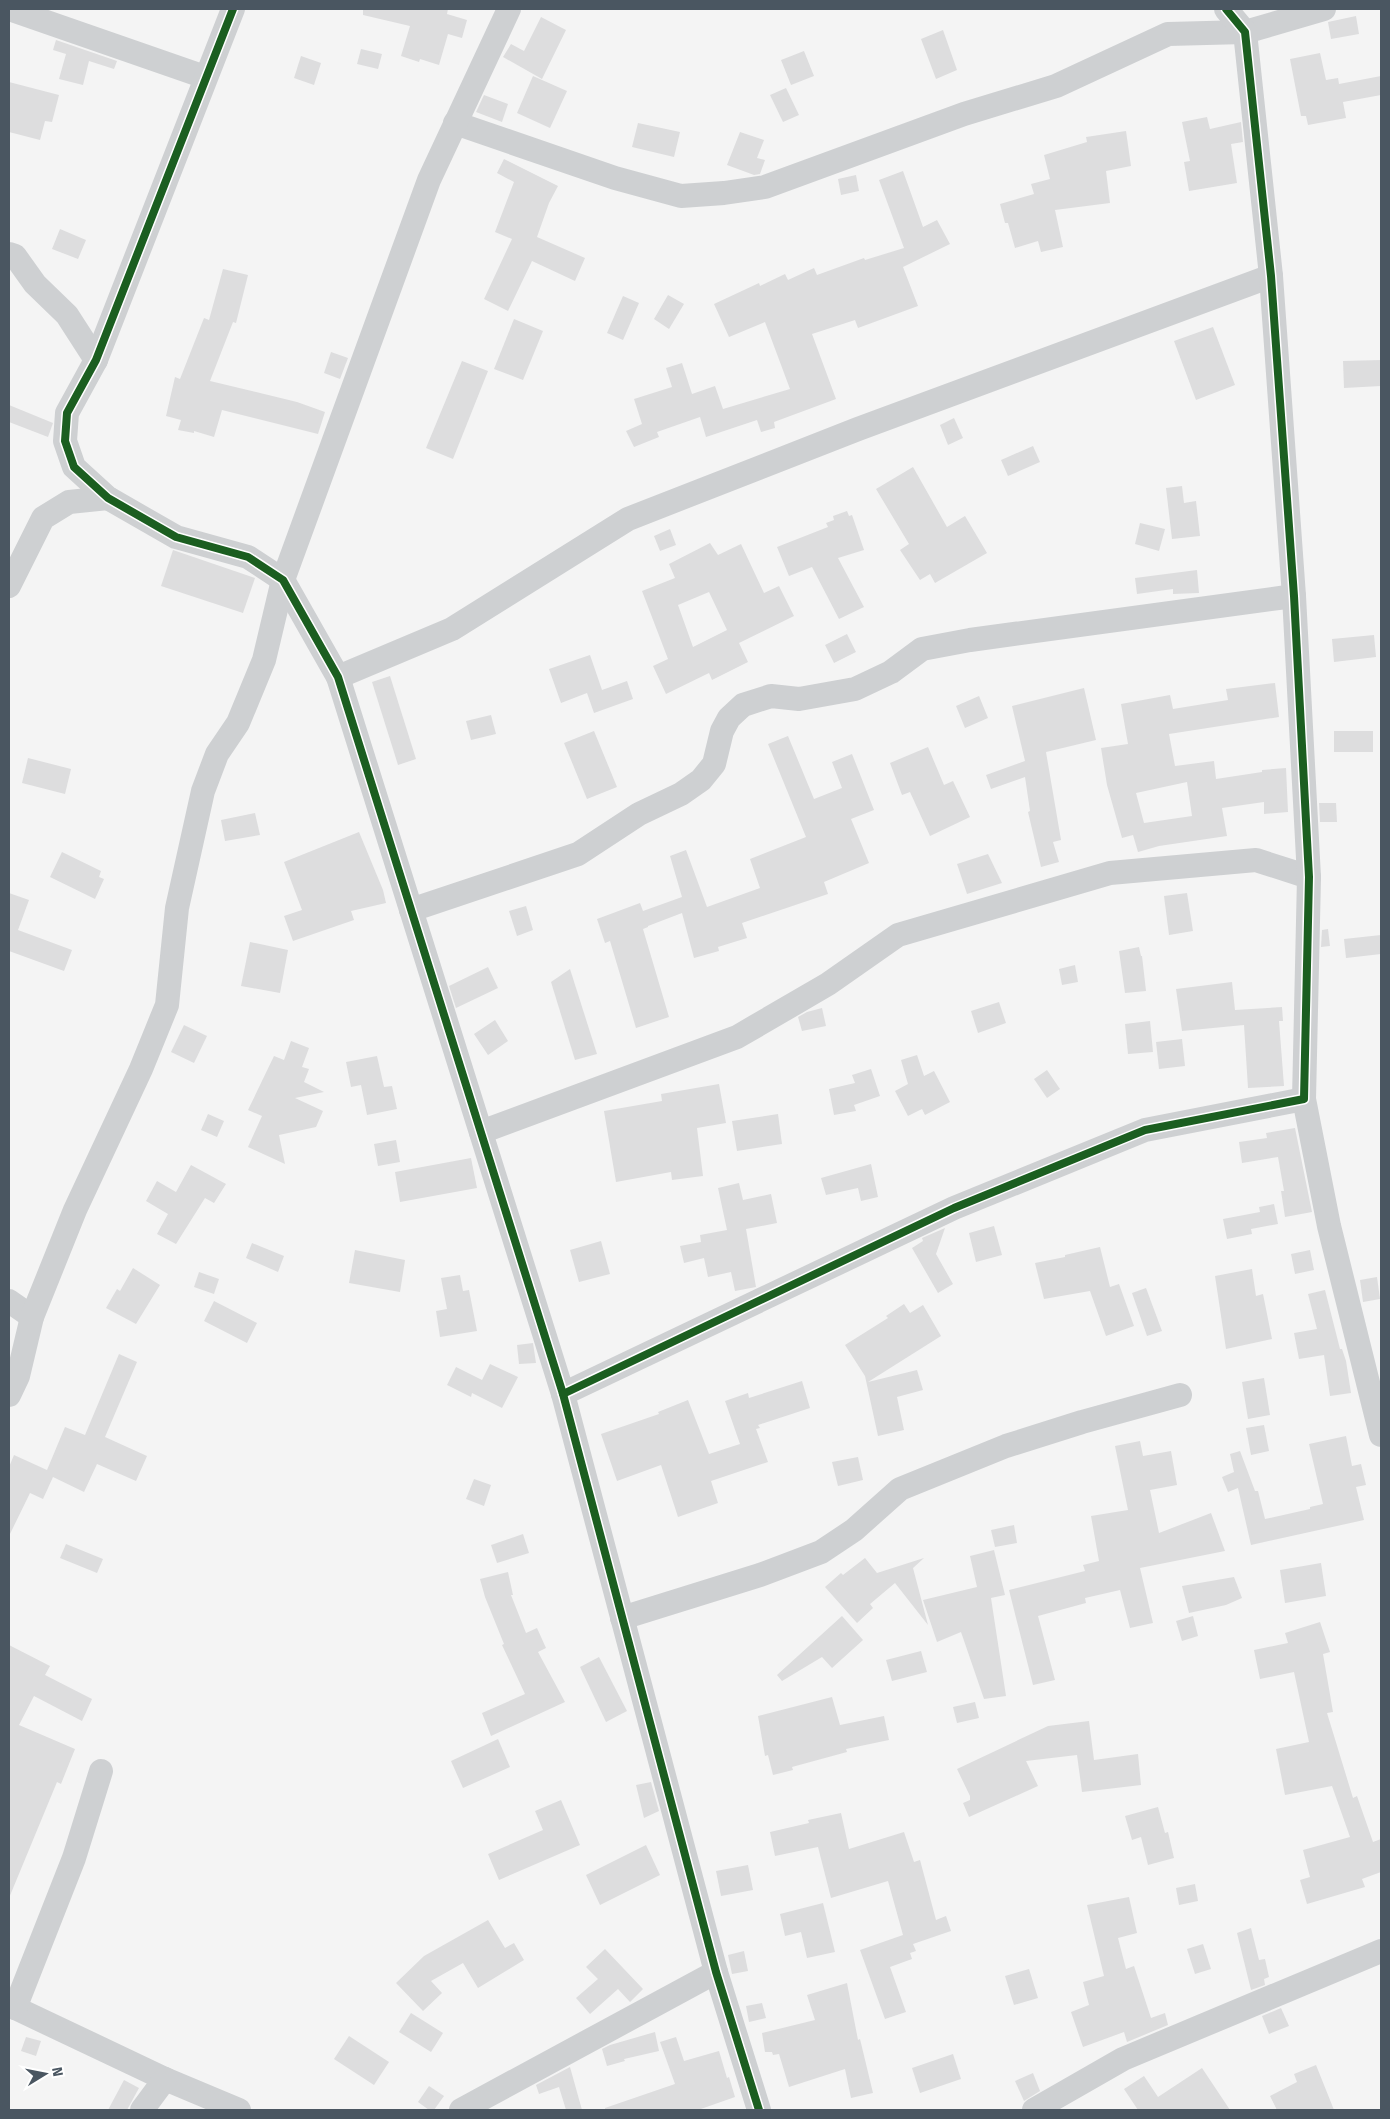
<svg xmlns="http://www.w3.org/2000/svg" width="1390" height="2119" viewBox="0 0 1390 2119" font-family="'Fira Sans',sans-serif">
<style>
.building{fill:#ddddde;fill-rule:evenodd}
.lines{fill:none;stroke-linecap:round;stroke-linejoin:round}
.minor{stroke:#ced0d2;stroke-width:24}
.cycleway-casing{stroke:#fff;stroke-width:11}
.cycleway{stroke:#1b5e20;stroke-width:8}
</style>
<rect width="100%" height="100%" fill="#f4f4f4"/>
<g class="building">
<polygon points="363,9 448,9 447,14 467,20 462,38 448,34 439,65 420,59 419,62 401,56 410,26 363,15"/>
<polygon points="1356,16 1359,34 1331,39 1328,22"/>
<polygon points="541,17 566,30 542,79 503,57 511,44 524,51"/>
<polygon points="943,30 957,70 936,79 921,39"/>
<polygon points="56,40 117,61 114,69 89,61 83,85 59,79 66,54 53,50"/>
<polygon points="361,49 382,54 378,69 357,64"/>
<polygon points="804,51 814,76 791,85 781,60"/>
<polygon points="1320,53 1326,80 1338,78 1339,84 1381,76 1381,95 1343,102 1346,118 1308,125 1306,116 1301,116 1290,59"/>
<polygon points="301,56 321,63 314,85 294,78"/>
<polygon points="533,76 567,91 550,128 517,113"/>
<polygon points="9,82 59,95 52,122 45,121 40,140 9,132"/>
<polygon points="786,88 799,115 783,122 770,95"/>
<polygon points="484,95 508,104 502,122 476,112"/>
<polygon points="1207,117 1210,129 1241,122 1243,142 1231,144 1237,183 1189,191 1184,162 1190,161 1182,122"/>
<polygon points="638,123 680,132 674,157 632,147"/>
<polygon points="1126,131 1131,166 1106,171 1110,203 1055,210 1063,247 1041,252 1038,241 1015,248 1008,223 1005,223 1000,204 1034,194 1031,184 1050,179 1044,155 1087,142 1086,137"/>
<polygon points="740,132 764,140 757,158 765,160 760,174 754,175 727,165"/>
<polygon points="504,159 558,186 549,203 537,237 585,258 575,281 532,261 508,311 484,299 512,239 495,232 514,182 497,173"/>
<polygon points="903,171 923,227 937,220 950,244 903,267 918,306 858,328 855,320 812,334 836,399 774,422 775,428 761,432 757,420 706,437 700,417 657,432 659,437 634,447 626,431 642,424 634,399 672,387 666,368 682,363 692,394 715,386 723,409 790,389 765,322 729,337 714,304 759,283 760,286 785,274 788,280 814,268 817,275 864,258 865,260 904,248 879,180"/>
<polygon points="856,175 859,191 841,195 838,179"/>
<polygon points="60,229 86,240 78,259 52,249"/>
<polygon points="223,269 248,275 236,323 233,322 210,381 297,402 325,412 318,434 222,410 214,437 194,431 194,433 178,430 181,420 166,416 175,377 180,379 204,318 209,320"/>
<polygon points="668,295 684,304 669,329 654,319"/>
<polygon points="623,296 639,303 623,340 607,333"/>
<polygon points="514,319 543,331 523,380 494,369"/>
<polygon points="1213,327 1235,385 1196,400 1174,341"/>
<polygon points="331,352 348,358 340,379 324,373"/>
<polygon points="1381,360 1381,386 1344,388 1343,361"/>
<polygon points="462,361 488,371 453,459 426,448"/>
<polygon points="9,405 53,423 48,437 9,422"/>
<polygon points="954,418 963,438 948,445 940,425"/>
<polygon points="1033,446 1040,462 1008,476 1001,460"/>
<polygon points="913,467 947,527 965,516 987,553 935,583 930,574 920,580 900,550 909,544 876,489"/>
<polygon points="1182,486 1184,503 1196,501 1200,536 1172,539 1166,488"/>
<polygon points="847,511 849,516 852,515 864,550 838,558 864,607 839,619 812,567 789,576 777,547 828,527 826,523 834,520 833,516"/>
<polygon points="1140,523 1165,529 1159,551 1135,544"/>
<polygon points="670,529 676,545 660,551 654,536"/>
<path d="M710,543L718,555L741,544L764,593L779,586L794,616L739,643L748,662L712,680L709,673L666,694L653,666L668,659L642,591L675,578L669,564ZM709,592L727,630L693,647L678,605Z"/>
<polygon points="173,550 255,578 243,613 161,586"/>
<polygon points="1197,570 1199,593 1173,594 1173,589 1137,594 1135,578"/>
<polygon points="847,634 856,652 834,663 825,645"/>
<polygon points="1374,635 1376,657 1334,662 1332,639"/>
<polygon points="590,655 602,690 627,681 633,699 594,713 587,693 561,703 549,669"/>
<polygon points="390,676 416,759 398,765 372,682"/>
<path d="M1275,683L1279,717L1169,734L1175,766L1214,761L1216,779L1262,772V770L1286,768L1288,812L1264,814V802L1222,808L1227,836L1159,846L1138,852L1133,835L1122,838L1107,785L1101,748L1128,744L1121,704L1170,695L1173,709L1228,700L1226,689ZM1187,782L1192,816L1144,823L1136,793Z"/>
<polygon points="1084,688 1096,740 1046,752 1061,840 1053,842 1059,862 1041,867 1028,812 1030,811 1025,777 991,789 986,775 1025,761 1012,706"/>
<polygon points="979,696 988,718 965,728 956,706"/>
<polygon points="491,715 496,734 471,740 466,721"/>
<polygon points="594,731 617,787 587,799 564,743"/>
<rect x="1334" y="731" width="39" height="21"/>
<polygon points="788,736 814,799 842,788 832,762 852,754 874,810 851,819 869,863 824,882 828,894 742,923 747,938 718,947 719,951 694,958 682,913 648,926 648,927 643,929 669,1017 636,1028 610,941 605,943 597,919 640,903 643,911 682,897 670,856 686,850 707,907 760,888 750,859 806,837 768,744"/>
<polygon points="928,747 944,785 953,781 970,817 930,836 910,792 902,795 890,763"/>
<polygon points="28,758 71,769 65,794 22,783"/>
<polygon points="1319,803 1336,803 1337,822 1320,822"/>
<polygon points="255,813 260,835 225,841 221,820"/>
<polygon points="359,832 383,890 386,903 351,911 354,920 293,941 284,916 302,910 284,862"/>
<polygon points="62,852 101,871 99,877 104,879 95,899 50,877"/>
<polygon points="988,854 1002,883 967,894 957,864"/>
<polygon points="9,893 29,900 18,930 72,950 64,971 9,951"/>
<polygon points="1187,893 1193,931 1169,935 1164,896"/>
<polygon points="526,906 533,930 517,936 509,911"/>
<polygon points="1328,929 1330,946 1321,947 1322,930"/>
<polygon points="1381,935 1381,954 1346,958 1344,939"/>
<polygon points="250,942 288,950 280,993 241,986"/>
<polygon points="1139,947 1141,956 1142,956 1146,991 1125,993 1119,951"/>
<polygon points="1075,965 1078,982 1062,985 1059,969"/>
<polygon points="488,967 498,988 456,1008 449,986"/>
<polygon points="570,969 597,1054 575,1060 551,982"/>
<polygon points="1232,982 1235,1010 1282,1007 1283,1021 1279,1021 1284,1086 1248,1088 1244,1025 1182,1031 1176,989"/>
<polygon points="999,1002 1006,1023 978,1033 971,1011"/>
<polygon points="822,1008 826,1026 802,1031 798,1017 807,1012"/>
<polygon points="495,1020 508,1041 488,1055 474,1034"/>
<polygon points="1150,1021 1153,1052 1128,1054 1125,1024"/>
<polygon points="184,1025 207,1036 194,1063 171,1052"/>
<polygon points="1182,1039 1185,1066 1159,1069 1156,1042"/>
<polygon points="291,1041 309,1048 302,1067 309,1069 304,1082 324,1092 295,1098 323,1111 316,1127 279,1135 285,1164 248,1147 262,1116 248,1110 274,1056 284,1060"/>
<polygon points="917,1055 924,1076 934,1071 950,1102 925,1115 922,1109 908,1116 895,1091 908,1084 901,1060"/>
<polygon points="377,1056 384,1087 392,1086 397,1109 367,1115 361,1085 351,1087 346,1062"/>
<polygon points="871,1069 880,1096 854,1105 856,1111 834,1115 829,1089 855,1083 852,1075"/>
<polygon points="1047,1070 1060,1089 1047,1098 1034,1079"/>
<polygon points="719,1084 726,1123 697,1128 703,1176 672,1180 671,1172 616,1182 604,1111 662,1101 661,1094"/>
<polygon points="208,1114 224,1121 217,1137 201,1130"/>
<polygon points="778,1114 782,1144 737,1151 732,1121"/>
<polygon points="1295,1128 1312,1212 1285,1217 1281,1191 1284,1191 1278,1157 1242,1163 1239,1142 1267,1138 1266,1133"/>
<polygon points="396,1140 400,1162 378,1166 374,1144"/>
<polygon points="471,1158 477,1188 400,1202 395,1172"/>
<polygon points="871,1164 878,1197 861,1201 858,1188 826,1195 821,1178"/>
<polygon points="191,1165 226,1184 214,1203 205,1198 176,1244 157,1234 168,1214 146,1201 157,1181 176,1192"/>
<polygon points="739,1183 743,1200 771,1194 777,1223 746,1229 756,1287 735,1291 731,1272 708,1277 704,1258 684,1263 680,1246 701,1242 700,1235 727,1230 718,1188"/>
<polygon points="1274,1204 1278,1224 1251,1229 1252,1234 1227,1239 1223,1219 1260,1212 1259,1207"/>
<polygon points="994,1226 1002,1255 976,1262 969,1233"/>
<polygon points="945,1228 936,1254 953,1284 938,1293 912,1248 923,1241 922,1238"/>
<polygon points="601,1241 610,1274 579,1282 570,1250"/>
<polygon points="252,1243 284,1256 278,1272 246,1258"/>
<polygon points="1100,1247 1110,1287 1119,1284 1134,1326 1106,1336 1090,1291 1044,1299 1035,1263 1065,1257 1065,1255"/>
<polygon points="355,1250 405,1260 400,1292 349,1283"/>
<polygon points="1310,1250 1314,1270 1295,1274 1291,1254"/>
<polygon points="133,1268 160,1285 136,1324 106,1308 117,1289 120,1291"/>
<polygon points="1252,1269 1256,1296 1263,1294 1272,1339 1226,1349 1215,1276"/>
<polygon points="199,1272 219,1279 214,1294 194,1287"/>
<polygon points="460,1275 463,1291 469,1290 477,1331 440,1337 436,1311 447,1309 441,1278"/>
<polygon points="1377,1277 1380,1299 1363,1302 1360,1280"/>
<polygon points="1146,1288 1162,1331 1147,1336 1132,1293"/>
<polygon points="1325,1290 1340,1349 1342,1349 1346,1361 1351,1393 1330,1396 1324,1355 1299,1359 1294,1333 1317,1329 1308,1294"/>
<polygon points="214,1301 257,1323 247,1343 204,1321"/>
<polygon points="904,1304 910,1313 923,1305 941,1336 868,1382 917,1370 923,1390 897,1397 904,1430 878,1436 865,1376 845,1345 888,1318 886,1316"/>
<polygon points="533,1343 536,1363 519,1364 517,1345"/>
<polygon points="119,1354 137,1362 105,1437 147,1456 136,1481 97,1464 84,1492 53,1477 43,1499 30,1493 9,1536 9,1467 14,1455 47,1470 65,1427 85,1435"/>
<polygon points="490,1364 518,1377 502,1408 472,1393 471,1397 447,1385 456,1367 482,1380"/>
<polygon points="1264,1378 1270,1415 1248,1419 1242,1382"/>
<polygon points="802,1381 810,1408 758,1425 760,1428 756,1429 768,1462 711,1481 718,1503 678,1517 661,1465 617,1481 601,1434 659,1414 658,1412 688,1400 709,1454 740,1444 725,1401 748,1393 749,1398"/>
<polygon points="1264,1425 1269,1451 1251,1455 1246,1428"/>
<polygon points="1346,1436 1352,1466 1361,1464 1366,1485 1356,1487 1364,1520 1251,1545 1238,1488 1228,1492 1222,1477 1234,1472 1230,1454 1240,1451 1255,1491 1258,1491 1265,1519 1310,1509 1310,1507 1323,1504 1309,1444"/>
<polygon points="1140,1441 1143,1456 1171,1451 1177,1485 1150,1490 1159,1533 1211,1513 1225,1551 1140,1568 1153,1623 1130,1628 1120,1590 1085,1598 1086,1603 1038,1616 1055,1680 1033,1685 1009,1590 1085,1571 1083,1565 1099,1561 1091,1516 1128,1510 1115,1446"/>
<polygon points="858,1457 863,1480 838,1486 832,1462"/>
<polygon points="474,1479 491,1485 484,1506 466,1499"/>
<polygon points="1014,1525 1017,1543 995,1547 991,1530"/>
<polygon points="523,1534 529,1553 497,1563 491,1545"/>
<polygon points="66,1544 103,1559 97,1573 60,1558"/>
<polygon points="994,1550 1005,1595 991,1598 1006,1696 984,1699 961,1632 937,1642 923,1600 977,1587 970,1556"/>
<polygon points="865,1558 877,1573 924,1558 913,1568 928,1625 895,1583 870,1604 873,1608 857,1623 825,1587 841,1573 843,1575"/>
<polygon points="1321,1563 1326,1596 1285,1603 1280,1570"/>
<polygon points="508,1572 513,1595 511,1595 526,1633 537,1628 546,1648 538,1652 565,1702 491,1736 482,1713 525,1694 502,1645 504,1644 485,1597 480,1579"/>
<polygon points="1234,1577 1242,1598 1226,1605 1189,1613 1182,1586"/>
<polygon points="842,1616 863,1640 832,1668 822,1657 782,1681 777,1675"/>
<polygon points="1193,1616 1198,1636 1182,1641 1176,1621"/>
<polygon points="1320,1622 1330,1652 1323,1654 1333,1712 1327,1713 1353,1798 1357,1796 1373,1842 1381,1839 1381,1872 1362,1879 1365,1887 1307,1904 1300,1880 1310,1877 1303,1850 1350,1837 1332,1786 1285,1795 1276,1749 1309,1742 1294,1672 1260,1679 1254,1650 1288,1643 1285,1633"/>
<polygon points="9,1645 50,1666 45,1675 92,1699 82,1721 34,1696 19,1725 75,1749 61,1784 57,1782 9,1898"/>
<polygon points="921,1651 927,1672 892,1681 886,1660"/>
<polygon points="599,1657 627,1711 606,1722 580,1667"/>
<polygon points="832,1697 840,1725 884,1716 889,1740 846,1749 847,1752 792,1767 793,1770 773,1775 768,1755 765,1756 758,1716"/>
<polygon points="975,1702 979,1718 957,1723 953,1707"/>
<polygon points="1089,1721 1094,1760 1138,1754 1141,1785 1082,1792 1077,1755 1026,1761 1038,1786 969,1817 963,1803 970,1800 970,1796 957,1769 1048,1726"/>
<polygon points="498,1739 510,1767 463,1788 451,1761"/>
<polygon points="651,1782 659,1811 644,1818 636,1785"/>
<polygon points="561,1800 580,1845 499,1880 488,1854 543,1830 535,1811"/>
<polygon points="1158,1807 1165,1833 1168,1832 1174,1858 1148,1865 1141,1837 1132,1840 1125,1816"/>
<polygon points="841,1813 849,1849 904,1832 914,1862 920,1860 936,1920 946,1916 951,1931 913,1944 916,1951 910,1953 912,1959 890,1967 906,2012 885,2019 860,1950 903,1935 888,1881 831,1898 818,1847 775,1856 770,1832 809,1823 808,1820"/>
<polygon points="646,1845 660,1875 600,1905 586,1875"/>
<polygon points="748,1865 753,1890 721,1896 716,1871"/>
<polygon points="1195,1884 1198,1901 1179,1905 1176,1888"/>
<polygon points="1129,1897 1137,1933 1118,1938 1126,1969 1134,1966 1151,2018 1165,2013 1168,2025 1127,2042 1124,2032 1083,2047 1071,2012 1089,2005 1083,1982 1104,1976 1087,1905"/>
<polygon points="823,1903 835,1952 807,1958 801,1932 785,1936 780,1914"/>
<polygon points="488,1920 505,1948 514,1943 524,1960 478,1988 463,1963 431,1981 442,1993 423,2011 396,1983 424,1956"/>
<polygon points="1251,1928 1259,1960 1265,1959 1269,1977 1264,1979 1265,1985 1251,1990 1237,1933"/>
<polygon points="1203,1944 1211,1969 1195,1974 1187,1949"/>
<polygon points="605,1949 643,1989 630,2002 618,1989 590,2014 576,1998 598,1979 586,1967"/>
<polygon points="744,1951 748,1971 732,1974 728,1955"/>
<polygon points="1029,1969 1038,1998 1014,2005 1005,1976"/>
<polygon points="847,1983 858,2040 860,2039 873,2093 851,2098 845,2069 789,2087 779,2054 773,2055 772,2052 765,2052 762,2033 815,2020 807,1995"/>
<polygon points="762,2003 766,2018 749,2022 746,2006"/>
<polygon points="1281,2008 1289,2026 1269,2034 1262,2016"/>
<polygon points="411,2013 443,2033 431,2052 399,2032"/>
<polygon points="655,2032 659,2051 624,2059 625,2061 607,2066 602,2049 610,2045"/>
<polygon points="349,2036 389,2062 374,2085 334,2059"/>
<polygon points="26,2037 41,2041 36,2056 21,2051"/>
<polygon points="676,2037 684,2061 719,2051 727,2078 729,2077 735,2097 698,2110 605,2110 605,2108 675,2084 660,2042"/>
<polygon points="953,2054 961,2079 920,2093 912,2068"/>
<polygon points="1316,2065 1334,2110 1277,2110 1270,2096 1297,2082 1294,2074"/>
<polygon points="570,2067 582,2110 566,2110 559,2087 539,2094 536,2085"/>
<polygon points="1202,2068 1230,2110 1138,2110 1124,2089 1144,2076 1158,2097"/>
<polygon points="1033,2073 1040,2091 1024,2101 1015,2081"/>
<polygon points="124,2080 139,2088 127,2110 108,2110"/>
<polygon points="429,2086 444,2096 434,2110 429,2110 418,2102"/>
</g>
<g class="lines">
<g class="minor">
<polyline points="9,9 205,77"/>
<polyline points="233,9 96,360 67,413 65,441 74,467 108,498 176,537 248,557 283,580 338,677 563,1394 716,1972 759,2110"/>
<polyline points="455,123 615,178 681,196 724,193 765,187 964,114 1056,86 1168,34 1245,32 1324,9"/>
<polyline points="9,254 15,256 35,284 67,315 96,360"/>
<polyline points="9,586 43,518 69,502 108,498"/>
<polyline points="338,677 452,629 628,519 858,429 1271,276"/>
<polyline points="411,910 578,854 639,814 681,794 701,780 714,764 722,731 729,718 743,705 771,696 799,699 855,689 891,672 922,649 970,640 1294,596"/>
<polyline points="1304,1099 1329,1226 1381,1435"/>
<polyline points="481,1132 737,1037 828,984 898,935 1110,873 1256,860 1309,877"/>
<polyline points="9,1301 32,1317"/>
<polyline points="563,1394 954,1208 1145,1130 1304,1099 1309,877 1294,596 1271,276 1245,32 1226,9"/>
<polyline points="9,1395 18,1376 32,1317 75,1210 141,1069 167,1005 177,908 203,791 217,754 238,723 264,660 283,580 429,180 509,9"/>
<polyline points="622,1618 760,1575 821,1552 854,1530 900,1489 1006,1446 1082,1422 1180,1395"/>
<polyline points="9,2005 165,2079 239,2110"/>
<polyline points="15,2008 74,1858 101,1771"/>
<polyline points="142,2110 165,2079"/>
<polyline points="461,2110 716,1972"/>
<polyline points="1034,2110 1123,2059 1381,1951"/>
</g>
<g class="cycleway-casing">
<g id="cycleway">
<polyline points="233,9 96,360 67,413 65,441 74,467 108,498 176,537 248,557 283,580 338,677 563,1394 716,1972 759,2110"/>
<polyline points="563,1394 954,1208 1145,1130 1304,1099 1309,877 1294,596 1271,276 1245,32 1226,9"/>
</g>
</g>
<use href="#cycleway" class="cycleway"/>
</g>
<rect width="1390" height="2119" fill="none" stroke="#4a5661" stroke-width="20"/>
<g transform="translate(45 2074) rotate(80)" stroke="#ffffff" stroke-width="4" paint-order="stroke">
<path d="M0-4L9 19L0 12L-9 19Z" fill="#4a5661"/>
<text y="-8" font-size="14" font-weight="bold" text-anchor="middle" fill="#4a5661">N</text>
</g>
</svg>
